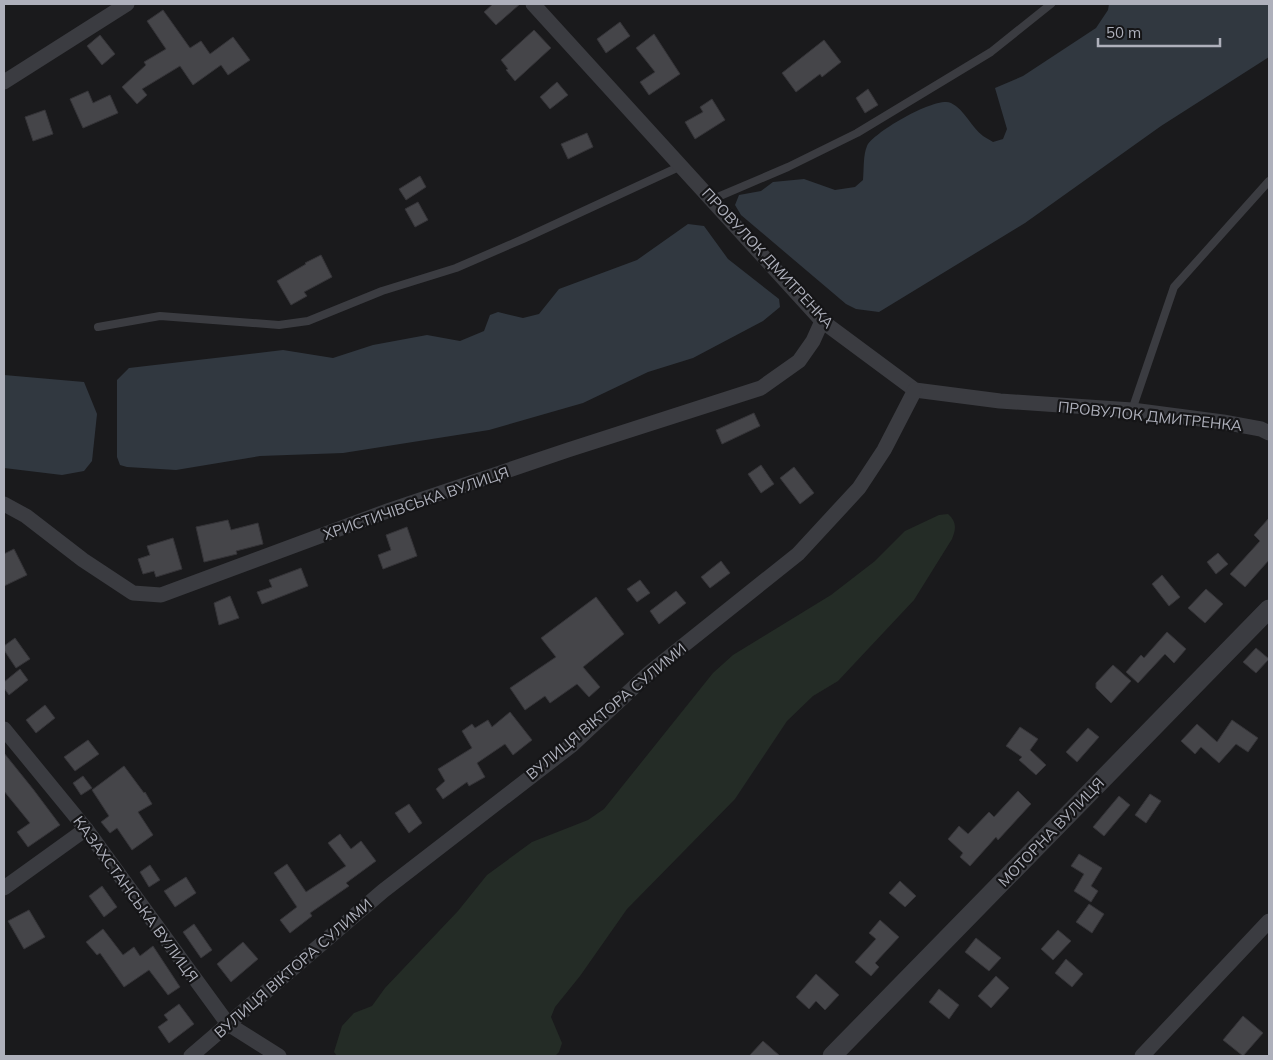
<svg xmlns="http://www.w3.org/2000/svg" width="1273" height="1060" viewBox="0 0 1273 1060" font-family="Mulish,sans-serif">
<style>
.green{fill:#242c26}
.water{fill:#313840}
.building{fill:#454549;stroke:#353438}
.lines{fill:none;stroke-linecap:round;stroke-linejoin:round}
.service{stroke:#3b3c41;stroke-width:8}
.minor{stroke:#3b3c41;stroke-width:15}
.tertiary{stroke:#3b3c41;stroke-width:19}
.labels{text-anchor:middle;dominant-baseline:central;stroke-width:4.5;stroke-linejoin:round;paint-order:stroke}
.street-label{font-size:15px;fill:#aeb0bb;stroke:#151517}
</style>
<rect width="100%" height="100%" fill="#1a1a1c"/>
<path class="green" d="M948,514C957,522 956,529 952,539L914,600L838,681L813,696L787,721L735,799L627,909L580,976L555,1007L551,1017L562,1043L559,1052L555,1056H337L334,1052L342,1026L354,1013L372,1006L385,988L458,911L487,875L532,842L588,820L604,809L713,673L733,655L831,595L875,561L905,531L939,515Z"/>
<g class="water">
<path d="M1109,4H1269V57L1161,126L1025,223L879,312L856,309L846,304L741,215L735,205L739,195L761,191L773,182L804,179L835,190L855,187L863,180C864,170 863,155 867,146C874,132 936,96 951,103C965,110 971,127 983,136C986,138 990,140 993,142L1003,139L1007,129L995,88L1023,76L1096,28L1108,10Z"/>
<polygon points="688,224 704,226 728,259 779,299 780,307 763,321 693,358 648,372 583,403 489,430 343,453 260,456 176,470 127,467 120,465 117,457 117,380 129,368 283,350 333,358 373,345 427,335 460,341 484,331 490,315 498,312 523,318 539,314 559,289 637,260"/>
<polygon points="4,375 84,382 97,414 92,461 84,471 62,475 4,468"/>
</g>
<g class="building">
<polygon points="493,4 520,4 496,25 484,12"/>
<polygon points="163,10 190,48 201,41 210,54 233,37 250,60 228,75 221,65 193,85 180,66 142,89 147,95 137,104 122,87 146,65 144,62 166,49 147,21"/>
<polygon points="620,22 630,36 606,53 597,39"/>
<polygon points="534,30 551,48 515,81 506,70 508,69 501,60"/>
<polygon points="654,34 680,74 649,95 640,82 655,72 636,48"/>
<polygon points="100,35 115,54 102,65 87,46"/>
<polygon points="824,40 841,62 822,77 820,74 796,92 782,73"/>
<polygon points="557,82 568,95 550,109 540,97"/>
<polygon points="868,89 878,105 865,113 856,98"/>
<polygon points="88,91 93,103 110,95 118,113 83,128 70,99"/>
<polygon points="712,99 725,120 695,139 685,122 703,112 700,107"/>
<polygon points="45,110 53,134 33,141 25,117"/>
<polygon points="587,133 593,147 568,159 561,144"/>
<polygon points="420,176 426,187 406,200 399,189"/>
<polygon points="418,202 428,220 415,227 405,209"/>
<polygon points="321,255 332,277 304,292 307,296 291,305 277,281 306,264 305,263"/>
<polygon points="754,413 760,426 722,444 716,430"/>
<polygon points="761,465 774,484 761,493 748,474"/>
<polygon points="794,467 814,493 800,504 780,478"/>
<polygon points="1269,518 1269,560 1245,587 1230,574 1260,541 1254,535"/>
<polygon points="228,520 231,530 258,523 263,544 236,551 237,554 204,562 196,527"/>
<polygon points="407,527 417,556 383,569 378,555 391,550 386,535"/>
<polygon points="173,538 182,569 156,577 154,571 143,574 138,559 150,555 147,546"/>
<polygon points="14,549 27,575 4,586 4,554"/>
<polygon points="1218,553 1228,564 1216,574 1207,562"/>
<polygon points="721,561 730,573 710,588 701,577"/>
<polygon points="301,568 308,586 262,604 257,592 272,587 269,580"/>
<polygon points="1162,575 1180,597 1169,606 1152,584"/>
<polygon points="640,580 650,593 637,602 627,589"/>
<polygon points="1206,589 1223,604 1205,623 1188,608"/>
<polygon points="676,591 686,603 659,624 650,611"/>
<polygon points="230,596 239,618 219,625 214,603"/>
<polygon points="596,597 624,634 583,667 600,687 589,697 577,684 550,703 545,696 525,710 510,688 556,657 541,638"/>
<polygon points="1167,632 1186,649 1174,663 1165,654 1138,683 1126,672 1141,655 1144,658"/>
<polygon points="15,638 30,659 16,668 4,650 4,646"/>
<polygon points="1256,648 1269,659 1256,673 1243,662"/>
<polygon points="1113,665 1131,681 1111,703 1096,688 1096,683"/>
<polygon points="20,669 28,680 9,695 4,688 4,682"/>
<polygon points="45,705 55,718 36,733 26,720"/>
<polygon points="510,712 532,740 513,755 505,744 477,763 485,777 469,786 467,782 443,799 436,789 445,781 438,769 472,748 462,731 472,724 475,728 488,720 492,727"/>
<polygon points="1232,720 1258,738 1248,752 1236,744 1219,763 1201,747 1195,754 1181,741 1197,724 1217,742"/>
<polygon points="1020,727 1038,739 1030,750 1046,765 1036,775 1019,760 1022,757 1006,746"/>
<polygon points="1088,728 1099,737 1077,762 1066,752"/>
<polygon points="88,740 99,754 75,771 64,757"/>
<polygon points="4,753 33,789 60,825 28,847 17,832 30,823 4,791"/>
<polygon points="124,766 144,793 145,792 152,804 138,812 153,835 132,850 117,828 110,833 101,822 109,816 92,790"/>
<polygon points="83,776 92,788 81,795 73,783"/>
<polygon points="1018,791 1031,804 998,840 996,837 970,866 960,857 963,853 948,839 959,826 968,834 989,812 994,817"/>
<polygon points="1150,794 1161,801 1146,823 1135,815"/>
<polygon points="1119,796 1130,805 1104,836 1093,827"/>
<polygon points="409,804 422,823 409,833 395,813"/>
<polygon points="340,834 351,849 361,841 376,861 346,883 349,886 310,913 312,916 290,933 280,920 297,907 274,873 287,864 306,892 346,866 328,843"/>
<polygon points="1079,854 1102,868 1091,886 1098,891 1091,902 1074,891 1084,874 1071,866"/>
<polygon points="150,865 160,880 149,887 140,872"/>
<polygon points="186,877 196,893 175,907 164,891"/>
<polygon points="900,881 916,896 905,907 889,893"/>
<polygon points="102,886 117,907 104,917 89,896"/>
<polygon points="1089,904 1104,914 1092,933 1076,922"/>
<polygon points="29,910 45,937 24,949 8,921"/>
<polygon points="880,920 899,937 875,963 879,967 871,976 855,962 876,939 869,933"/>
<polygon points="194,924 212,950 201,958 183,932"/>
<polygon points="103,929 123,955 134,947 140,956 153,946 180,987 168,995 149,970 124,987 100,953 97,955 86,942"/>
<polygon points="1058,930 1071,941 1053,960 1041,949"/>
<polygon points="976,938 1001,958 989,971 965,952"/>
<polygon points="243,942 258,959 231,982 217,964"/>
<polygon points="1066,959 1083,974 1072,987 1055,973"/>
<polygon points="816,974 839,995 825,1010 816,1001 809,1009 796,997"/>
<polygon points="996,976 1009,988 991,1008 978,996"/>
<polygon points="939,989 959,1005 949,1019 929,1002"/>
<polygon points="179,1004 194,1024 169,1043 158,1027 168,1020 164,1015"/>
<polygon points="1243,1016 1263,1033 1243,1056 1223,1040"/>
<polygon points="763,1041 780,1056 749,1056"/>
</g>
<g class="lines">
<g class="service">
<polyline points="713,199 788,167 857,133 991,52 1051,4"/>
<polyline points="98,327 160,316 279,325 308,321 382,291 456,268 523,239 681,166"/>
<polyline points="1132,410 1174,287 1269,181"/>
</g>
<g class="minor">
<polyline points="533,4 822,321 915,390 1000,401 1132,410 1223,422 1261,429 1269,433"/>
<polyline points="4,82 127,4"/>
<polyline points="4,504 26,516 83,560 133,593 161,595 390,510 568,450 761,388 799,361 813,341 822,321"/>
<polyline points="4,729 86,829 228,1024 279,1056"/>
<polyline points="4,888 86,829"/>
<polyline points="191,1056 383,891 572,745 649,673 798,554 859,488 884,450 915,390"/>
<polyline points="1142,1056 1269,921"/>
</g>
<polyline class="tertiary" points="832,1056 1269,609"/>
</g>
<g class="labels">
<g class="street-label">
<text transform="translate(768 258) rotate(47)">ПРОВУЛОК ДМИТРЕНКА</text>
<text transform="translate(1150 416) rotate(6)">ПРОВУЛОК ДМИТРЕНКА</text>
<text transform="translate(416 503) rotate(-19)">ХРИСТИЧІВСЬКА ВУЛИЦЯ</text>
<text transform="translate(606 711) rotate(-40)">ВУЛИЦЯ ВІКТОРА СУЛИМИ</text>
<text transform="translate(1051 832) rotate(-46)">МОТОРНА ВУЛИЦЯ</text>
<text transform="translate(136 899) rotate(54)">КАЗАХСТАНСЬКА ВУЛИЦЯ</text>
<text transform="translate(293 968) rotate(-41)">ВУЛИЦЯ ВІКТОРА СУЛИМИ</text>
</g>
</g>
<rect width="1273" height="1060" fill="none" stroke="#aeb0bb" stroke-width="10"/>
<path d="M1098 38v8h122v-8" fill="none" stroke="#aeb0bb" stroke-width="2.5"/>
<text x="1106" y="38" font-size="15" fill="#aeb0bb" stroke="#151517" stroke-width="4" paint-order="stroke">50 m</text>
</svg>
